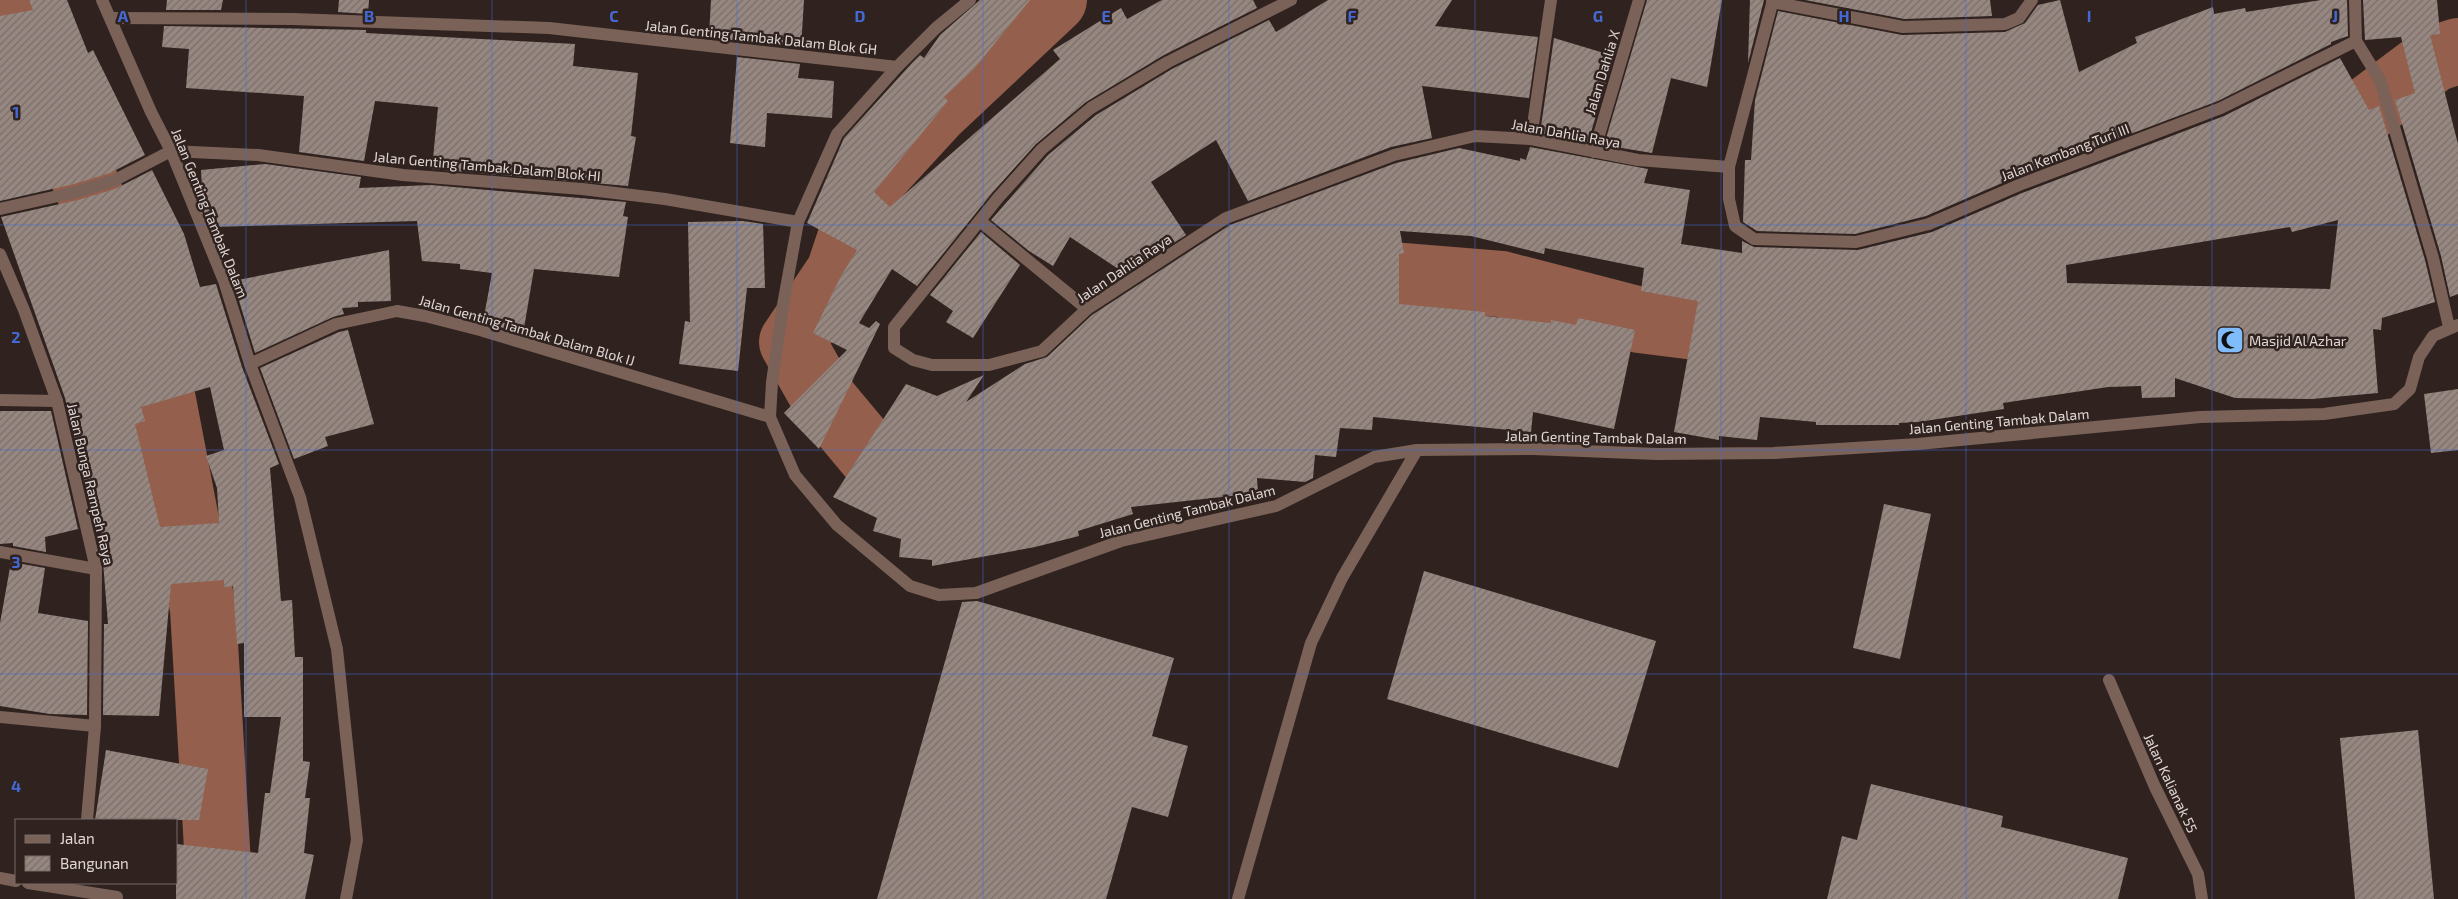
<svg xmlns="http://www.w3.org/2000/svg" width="2458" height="899" viewBox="0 0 2458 899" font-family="'Exo 2',sans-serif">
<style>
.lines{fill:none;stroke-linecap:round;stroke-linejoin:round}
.river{stroke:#945f4c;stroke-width:66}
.building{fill:url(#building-hatch);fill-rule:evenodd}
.minor{stroke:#7a6259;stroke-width:12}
.grid{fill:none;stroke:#4469d7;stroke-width:1;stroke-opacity:0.55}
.labels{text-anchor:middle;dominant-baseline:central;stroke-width:5;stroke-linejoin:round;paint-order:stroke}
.street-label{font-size:14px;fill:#e0d7d4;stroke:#30231f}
.poi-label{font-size:14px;fill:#e0d7d4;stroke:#30231f;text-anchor:start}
.grid-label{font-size:16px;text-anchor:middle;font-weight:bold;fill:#4469d7;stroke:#30231f;stroke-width:5;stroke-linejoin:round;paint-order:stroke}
</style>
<defs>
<pattern id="building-hatch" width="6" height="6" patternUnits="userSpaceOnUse" patternTransform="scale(1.25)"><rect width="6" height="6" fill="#978781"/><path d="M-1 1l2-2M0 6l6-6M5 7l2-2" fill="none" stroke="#7a6e6a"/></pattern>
</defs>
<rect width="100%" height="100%" fill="#30231f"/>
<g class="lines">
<g class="river">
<polyline points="10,0 73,150 156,364 203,609 220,899"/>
<polyline points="2293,159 2329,138 2434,59 2458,51"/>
<polyline points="1310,282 1329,270 1501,284 1640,320 1783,338"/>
<polyline points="943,486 882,469 826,402 792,342 839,272 868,185 936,111 1054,0"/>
</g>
</g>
<g class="building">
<polygon points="29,0 67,0 88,53 93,50 145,155 110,173 74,184 0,201 0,16 33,10"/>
<polygon points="167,0 223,0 221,10 166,10"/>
<polygon points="339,0 369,0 368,14 338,12"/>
<polygon points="711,0 804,0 801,48 723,39 709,36"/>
<polygon points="980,0 1030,0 974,69 944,97 948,101 874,192 890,207 1060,59 1053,50 1121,8 1127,19 1162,0 1253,0 1257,8 1164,55 1086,102 1036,144 992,193 917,286 892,269 859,323 869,328 876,321 880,324 819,449 784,413 847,350 813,333 841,276 857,250 807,223 844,138 912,63 920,55 924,58 940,35"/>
<polygon points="1328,0 1452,0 1435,26 1538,37 1529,98 1422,86 1432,138 1391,147 1248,201 1216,140 1151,182 1186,235 1126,274 1070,237 1053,266 1029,251 991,220 1048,155 1096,115 1172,69 1265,22 1269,20 1276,32"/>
<polygon points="1647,0 1722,0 1707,87 1671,78 1652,153 1604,145"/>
<polygon points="1750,0 1764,0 1748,63"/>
<polygon points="1805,0 1990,0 1992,16 1904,19"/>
<polygon points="2060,0 2079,72 2137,43 2135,37 2213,7 2214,14 2245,8 2246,12 2321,0 2347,0 2348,36 2331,42 2331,44 2218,101 2016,177 1926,216 1855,234 1757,231 1743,222 1745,160 1751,160 1755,100 1778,11 1902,35 2005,32 2025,23 2038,5"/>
<polygon points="2363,0 2437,0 2440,34 2430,35 2458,144 2458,294 2450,297 2441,256 2395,100 2415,93 2401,37 2365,40"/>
<polygon points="164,26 366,30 366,33 575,44 573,66 638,73 631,136 636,137 628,186 432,169 438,107 375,101 364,161 299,152 304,96 186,88 189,49 162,47"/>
<polygon points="1554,38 1614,56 1588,142 1540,133"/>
<polygon points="737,57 800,64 798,78 834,81 832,118 767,113 765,147 730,143"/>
<path d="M2340,58L2369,110L2379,106L2425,260L2435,302L2382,318L2381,330L2373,329L2378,393L2312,399L2235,398L2175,378V397L2142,398L2141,386L2108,387L2003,403L2004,409L1918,422L1899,423V425H1816V422L1760,417L1757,440L1719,436V440L1674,432L1698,301L1641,291L1644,268L1545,248L1544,254L1471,236L1400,231L1404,253L1399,254V304L1485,312V316L1551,323V320L1576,325L1578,318L1635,330L1614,429L1533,412L1531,432L1373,417L1372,430L1340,428L1336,457L1315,455L1313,478L1305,482L1257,478L1258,493L1131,507L1133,514L1078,531L1079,536L1035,547L932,566V560L899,557L901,539L873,531L877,518L833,497L906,384L937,396L984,375L966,402L1025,364L1047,357L1092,315L1230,225L1396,163L1459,148L1520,161V158L1526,160L1530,147L1648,169L1644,183L1690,190L1681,244L1742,253V241L1754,247L1858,250L1932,232L2022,193L2224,116ZM2338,220L2330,289L2067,283L2066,265L2290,227L2292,232Z"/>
<polygon points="265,164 361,177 359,188 431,185 626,202 623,216 628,217 619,277 534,269 523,334 483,322 492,273 460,269 460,264 422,261 417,221 211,227 203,209 201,170"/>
<path d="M152,170L184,234L200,287L216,284L242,367L279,464L270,468L281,601L292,600L295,657H303V761L310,762L305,798H310L304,853L314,855L305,899H176V844L258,853L265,793H270L281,717H244V643L237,644L233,586L224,587V580L171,584L159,716L103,715L104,624H108L100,524L94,526L65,398L1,217L78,200L115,189ZM210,387L224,450L206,456L217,488L219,523L160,527L135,424L145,421L141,407Z"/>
<polygon points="743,221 763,224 765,288 747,288 738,371 679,364 685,321 690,322 688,222"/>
<polygon points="981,232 1020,265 973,338 946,322 953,311 930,295"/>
<polygon points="389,250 391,301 358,302 358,307 342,308 344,314 333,317 255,353 233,281"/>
<polygon points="348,330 374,424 325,437 328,446 294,459 260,368 339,332"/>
<polygon points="2458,389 2458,450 2431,453 2424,394"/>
<polygon points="0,411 51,411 78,529 45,537 46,552 13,546 13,543 0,544"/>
<polygon points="1884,504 1931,514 1900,659 1853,648"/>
<polygon points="11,562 45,568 38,613 88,621 87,715 50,714 0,706 0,623"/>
<polygon points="1424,571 1656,641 1618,768 1387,699"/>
<polygon points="977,601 1174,658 1152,736 1188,746 1168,817 1132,807 1106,899 877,899 962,602"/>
<polygon points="2418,730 2434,899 2355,899 2340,738"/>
<polygon points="106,750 208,769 199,820 95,820"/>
<polygon points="1871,784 2003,816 2001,827 2128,858 2118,899 1827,899 1842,836 1857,840"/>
</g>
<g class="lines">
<g class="minor">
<polyline points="102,0 151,112 171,151 224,281 250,364 300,497 337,649 357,840 346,899"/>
<polyline points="970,0 936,28 897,67 837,134 798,222 783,305 772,382 770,417 795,475 837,525 910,586 939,595 976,593 1121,541 1276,506 1374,457 1417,450 1534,449 1657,454 1774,453 1918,444 2200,417 2324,414 2394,404 2410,389 2419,357 2433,336 2458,325"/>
<polyline points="1291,0 1168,62 1091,108 1042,149 998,198 894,327 894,348 913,360 932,365 989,365 1042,351 1087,309 1226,218 1394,155 1475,136 1531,139 1638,160 1729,167"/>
<polyline points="1773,0 1729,167 1729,199 1735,226 1754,239 1856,242 1929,224 2019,185 2221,108 2356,41"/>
<polyline points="2355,0 2356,41 2380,80 2433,258 2449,327"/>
<polyline points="1772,2 1903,27 2005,24 2019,18 2032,0"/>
<polyline points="111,18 293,19 549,28 897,67"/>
<polyline points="1531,139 1551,0"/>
<polyline points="1594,152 1639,0"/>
<polyline points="0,209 76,192 113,181 171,151 258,155 403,175 582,189 665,199 798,222"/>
<polyline points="980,221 1087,309"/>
<polyline points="0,254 24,310 57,401 96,569 95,726 87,820"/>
<polyline points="250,364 336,324 397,311 425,316 480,330 770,417"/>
<polyline points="0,400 57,401"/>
<polyline points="0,552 96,569"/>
<polyline points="2109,680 2155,787 2198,874 2202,899"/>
<polyline points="0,717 95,726"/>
<polyline points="0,878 16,881"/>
<polyline points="28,883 117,897"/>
<polyline points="1238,899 1311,643 1342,578 1417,450"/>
</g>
</g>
<path class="grid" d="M246,0V899M492,0V899M737,0V899M983,0V899M1229,0V899M1475,0V899M1721,0V899M1966,0V899M2212,0V899M0,225H2458M0,450H2458M0,674H2458"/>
<defs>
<g id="mosque-square" transform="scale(1.4375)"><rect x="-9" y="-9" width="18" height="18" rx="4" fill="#81bcfa" stroke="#30231f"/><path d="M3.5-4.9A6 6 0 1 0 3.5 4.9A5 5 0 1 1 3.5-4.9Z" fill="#111"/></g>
</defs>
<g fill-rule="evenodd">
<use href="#mosque-square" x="2230" y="340"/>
</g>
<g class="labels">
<g class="street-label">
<text transform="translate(761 37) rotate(6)">Jalan Genting Tambak Dalam Blok GH</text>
<text transform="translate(1602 72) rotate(-73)">Jalan Dahlia X</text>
<text transform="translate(1566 133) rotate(10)">Jalan Dahlia Raya</text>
<text transform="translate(2065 152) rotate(-21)">Jalan Kembang Turi III</text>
<text transform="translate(487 166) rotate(5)">Jalan Genting Tambak Dalam Blok HI</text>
<text transform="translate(210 213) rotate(68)">Jalan Genting Tambak Dalam</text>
<text transform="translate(1124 268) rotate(-34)">Jalan Dahlia Raya</text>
<text transform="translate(527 330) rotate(16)">Jalan Genting Tambak Dalam Blok IJ</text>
<text transform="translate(1999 421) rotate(-5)">Jalan Genting Tambak Dalam</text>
<text transform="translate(1596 437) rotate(1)">Jalan Genting Tambak Dalam</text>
<text transform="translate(91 484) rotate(77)">Jalan Bunga Rampeh Raya</text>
<text transform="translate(1187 511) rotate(-14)">Jalan Genting Tambak Dalam</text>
<text transform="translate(2171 783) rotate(65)">Jalan Kalianak 55</text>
</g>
<g class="poi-label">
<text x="2249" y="340">Masjid Al Azhar</text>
</g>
</g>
<g class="grid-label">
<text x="123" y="22">A</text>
<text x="369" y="22">B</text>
<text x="614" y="22">C</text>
<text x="860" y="22">D</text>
<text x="1106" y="22">E</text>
<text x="1352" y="22">F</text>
<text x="1598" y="22">G</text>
<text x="1844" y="22">H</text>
<text x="2089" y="22">I</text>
<text x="2335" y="22">J</text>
<text x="16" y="118">1</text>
<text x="16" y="343">2</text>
<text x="16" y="568">3</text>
<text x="16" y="792">4</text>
</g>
<rect x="15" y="819" width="162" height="65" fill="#30231f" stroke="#766b67"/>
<rect x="25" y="835" width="25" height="8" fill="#7a6259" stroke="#766b67"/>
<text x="60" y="844" font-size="15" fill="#e0d7d4">Jalan</text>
<rect x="25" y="856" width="25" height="15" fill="url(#building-hatch)" stroke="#766b67"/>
<text x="60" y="869" font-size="15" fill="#e0d7d4">Bangunan</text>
</svg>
